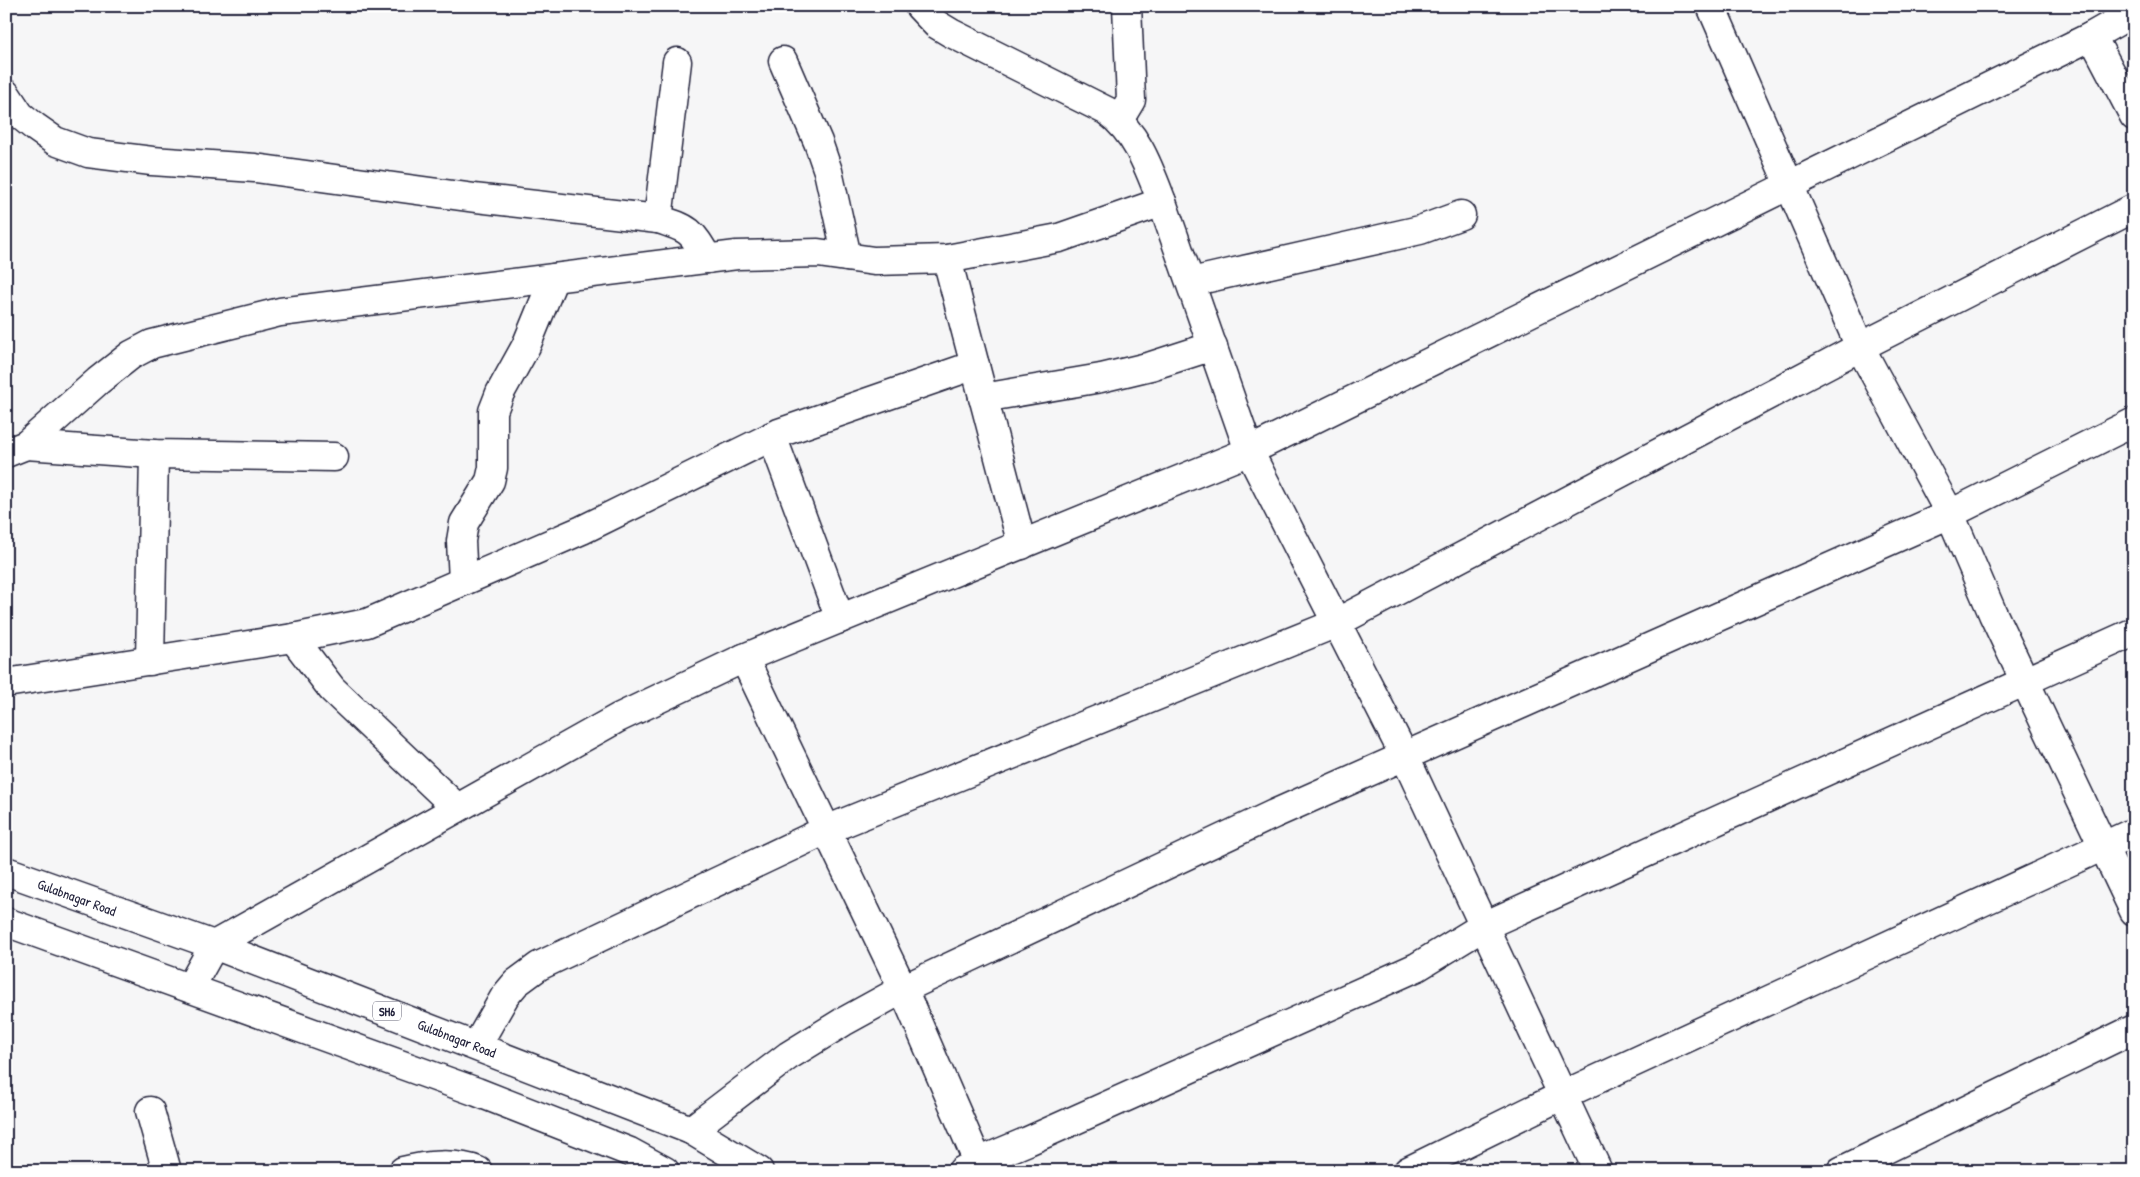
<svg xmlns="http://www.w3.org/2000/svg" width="2140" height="1177" viewBox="0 0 2140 1177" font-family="'Patrick Hand',sans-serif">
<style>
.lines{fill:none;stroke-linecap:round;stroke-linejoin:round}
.minor-casing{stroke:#22223b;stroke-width:31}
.primary-casing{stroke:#22223b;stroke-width:31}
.minor{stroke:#fff;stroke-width:28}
.primary{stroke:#fff;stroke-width:28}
.labels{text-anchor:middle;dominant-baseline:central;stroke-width:5;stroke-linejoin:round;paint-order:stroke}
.shield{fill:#fff;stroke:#646476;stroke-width:1}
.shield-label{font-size:12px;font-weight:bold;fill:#22223b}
.street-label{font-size:14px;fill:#22223b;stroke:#fff}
</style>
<rect width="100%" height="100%" fill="#f6f6f7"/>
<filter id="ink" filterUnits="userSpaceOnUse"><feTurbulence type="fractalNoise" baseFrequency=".02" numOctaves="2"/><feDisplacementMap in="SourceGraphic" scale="10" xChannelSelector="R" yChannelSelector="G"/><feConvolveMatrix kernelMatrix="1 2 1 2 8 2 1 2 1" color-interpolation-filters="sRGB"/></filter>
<g filter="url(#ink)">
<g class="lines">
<g class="minor-casing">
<g id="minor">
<path d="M919,6L936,24L951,33L1107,111C1137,133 1149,168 1162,202L1249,451L1405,757L1598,1171"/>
<polyline points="1711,6 1860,347 1950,514 1993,614 2134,911"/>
<polyline points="2092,36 2134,116"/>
<polyline points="783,61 818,142 828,171 847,257"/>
<path d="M6,94L20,115L35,127L55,141L88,153L152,161L255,168L475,198L658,219C690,229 691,230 708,259"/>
<polyline points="1119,120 1131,100 1127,6"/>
<polyline points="658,219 677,62"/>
<polyline points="947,259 1022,545"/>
<polyline points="1191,282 1420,230 1461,215"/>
<polyline points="983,398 1101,378 1151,366 1213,346"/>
<polyline points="772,436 840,619"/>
<polyline points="26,445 154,454 334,457"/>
<polyline points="6,453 26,445 98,381 131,355 152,344 280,312 737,255 818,253 874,261 947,259 1059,238 1162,202"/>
<polyline points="463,581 461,541 464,523 490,481 493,468 493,411 500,393 526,346 554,278"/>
<polyline points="293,638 332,689 457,808"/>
<polyline points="744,658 903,989 978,1162"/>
<polyline points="150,661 154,454"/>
<polyline points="6,683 293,638 367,623 582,530 779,433 975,365"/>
<polyline points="190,988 214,945 618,718 744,658 1245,453 2092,36 2134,12"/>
<polyline points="477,1045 505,996 516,983 539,966 826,830 1332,625 1860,347 2134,208"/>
<polyline points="150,1111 167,1171"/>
<polyline points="691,1130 788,1056 843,1022 903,989 1274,814 1950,514 2134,422"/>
<path d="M403,1171C425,1165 456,1162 478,1171"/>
<polyline points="962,1171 978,1162 1028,1141 1417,967 1484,926 2134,632"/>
<polyline points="1408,1171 1563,1095 2134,832"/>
<polyline points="1841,1171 2134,1029"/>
</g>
</g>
<g class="primary-casing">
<g id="primary">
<polyline points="6,871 214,945 691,1130 759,1171"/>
<polyline points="6,922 477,1092 630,1152 665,1171"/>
</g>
</g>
<use href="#minor" class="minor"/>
<use href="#primary" class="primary"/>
</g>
</g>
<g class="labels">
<rect class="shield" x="373" y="1001.5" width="28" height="19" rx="4"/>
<g class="shield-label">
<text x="387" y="1011">SH6</text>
</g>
<g class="street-label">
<text transform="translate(77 897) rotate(20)">Gulabnagar Road</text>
<text transform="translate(457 1038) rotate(21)">Gulabnagar Road</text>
</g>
</g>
<rect width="2140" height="1177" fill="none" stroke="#fff" stroke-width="25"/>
<rect x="12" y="12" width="2115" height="1152" fill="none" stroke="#22223b" stroke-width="2" filter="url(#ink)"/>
</svg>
